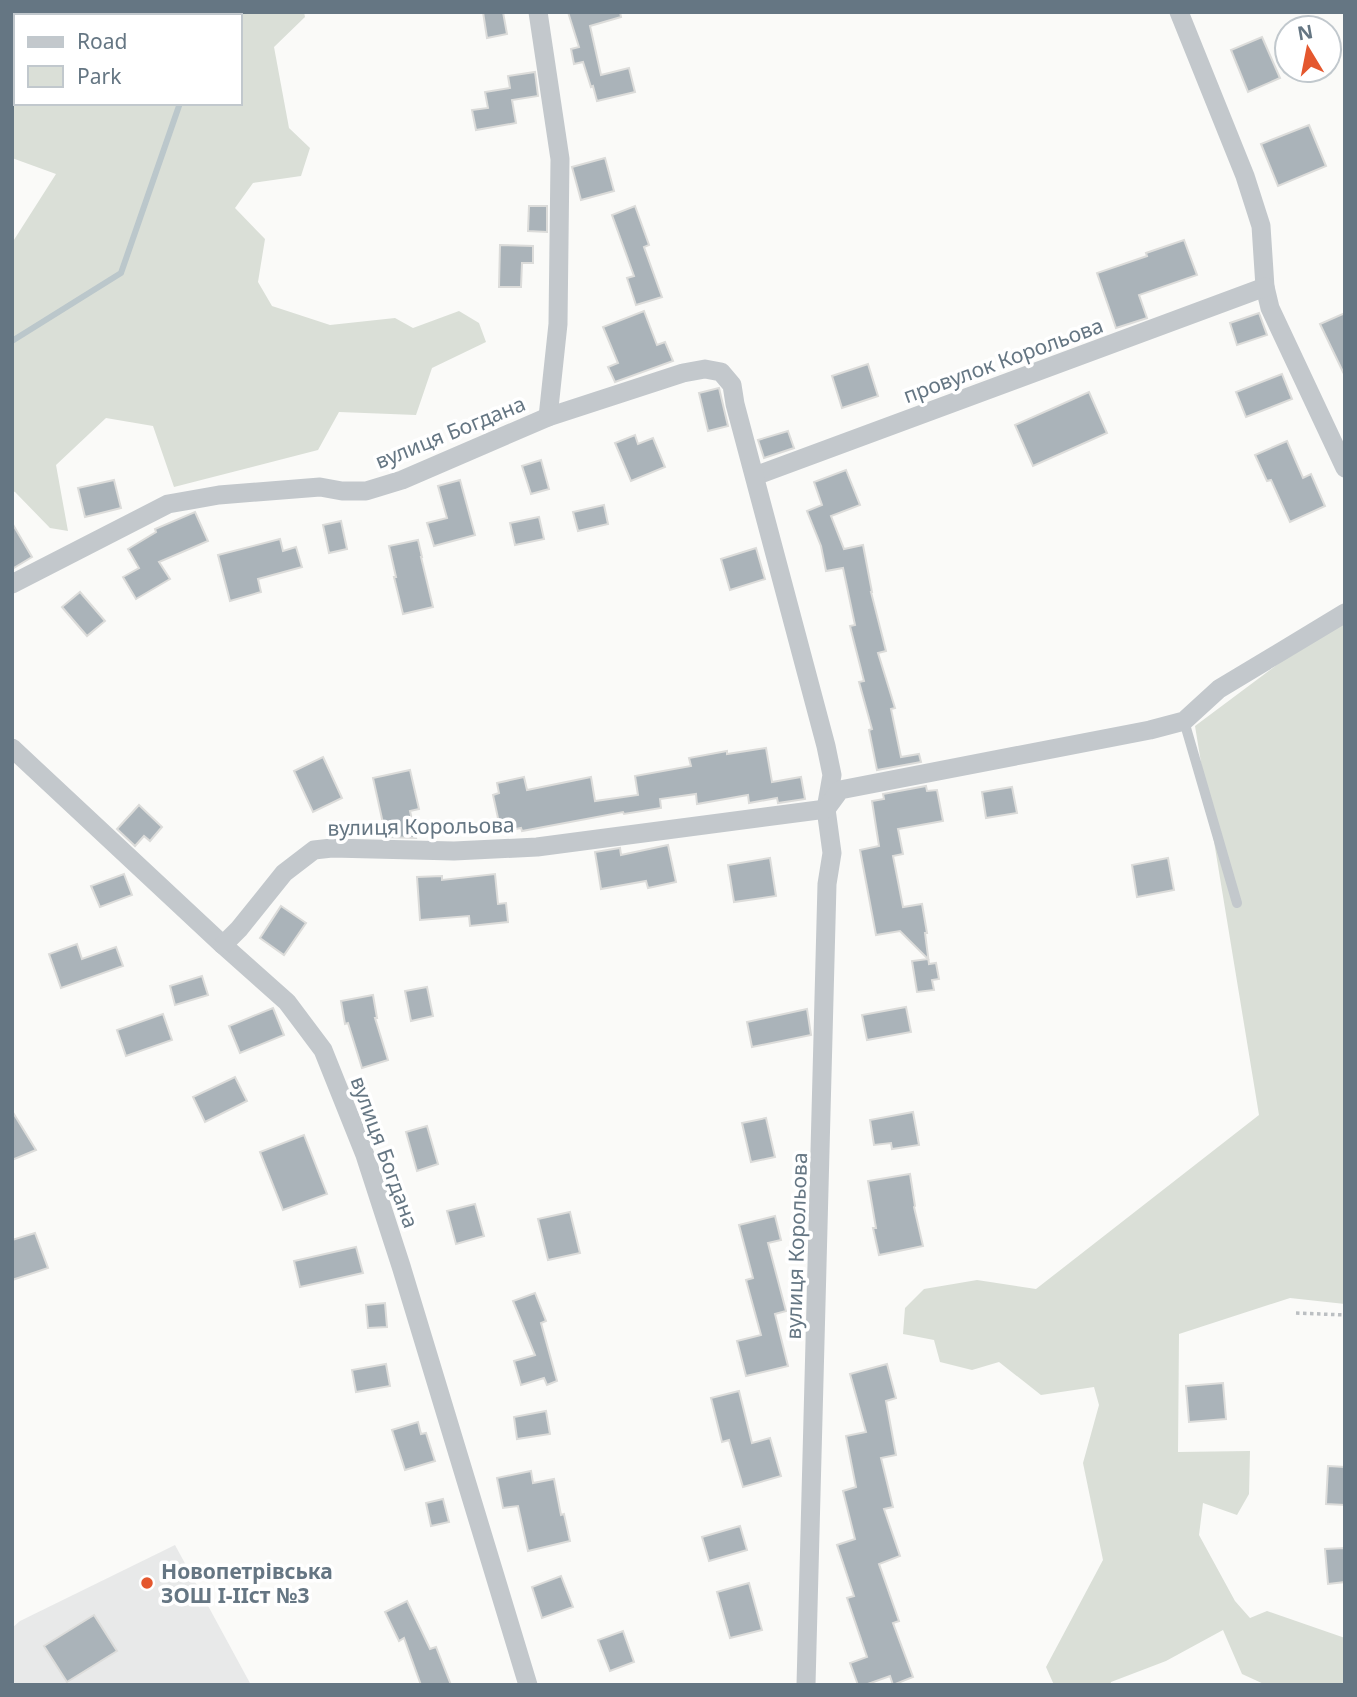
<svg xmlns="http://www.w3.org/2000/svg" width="1357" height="1697" viewBox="0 0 1357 1697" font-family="'Noto Sans',sans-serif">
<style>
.built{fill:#e8e9e9}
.green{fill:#dadfd7}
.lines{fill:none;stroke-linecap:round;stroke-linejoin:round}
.stream{stroke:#bbc7cb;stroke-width:6}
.building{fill:#aab3b9;stroke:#dcdcda;stroke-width:2}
.path{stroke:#bbbfc2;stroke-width:3.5;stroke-dasharray:3.5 3.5;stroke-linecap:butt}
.service{stroke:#c3c8cc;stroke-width:10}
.minor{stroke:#c3c8cc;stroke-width:19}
.poi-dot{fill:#e4572e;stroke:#fff;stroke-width:2.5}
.labels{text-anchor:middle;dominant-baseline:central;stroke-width:7;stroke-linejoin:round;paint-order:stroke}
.street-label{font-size:21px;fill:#657683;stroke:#fff}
.poi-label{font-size:21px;font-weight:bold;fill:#657683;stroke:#fff;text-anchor:start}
</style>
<rect width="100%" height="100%" fill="#fafaf8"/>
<polygon class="built" points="175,1545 251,1685 12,1685 12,1628 20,1621"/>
<g class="green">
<polygon points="142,12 304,12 305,17 274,47 289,128 310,148 301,176 253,183 235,208 265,239 258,282 272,306 330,325 395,318 413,328 459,311 479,323 486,342 432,368 416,415 339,412 318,450 174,487 153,426 106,418 56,465 68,531 50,528 15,492 12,491 12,243 56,174 12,158 12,72 16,74 16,103 240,103 240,16 131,16"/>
<polygon points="1345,614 1345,1304 1290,1298 1179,1334 1178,1452 1250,1451 1249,1494 1237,1515 1203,1503 1199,1535 1235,1601 1250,1618 1267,1611 1345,1638 1345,1685 1266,1685 1242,1674 1223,1630 1166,1661 1111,1682 1110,1685 1054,1685 1046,1667 1103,1560 1083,1463 1099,1405 1094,1387 1041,1395 999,1362 972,1370 940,1362 934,1340 903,1334 905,1308 924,1289 977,1280 1036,1289 1259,1115 1195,726"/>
</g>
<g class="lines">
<g class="stream">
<polyline points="210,16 210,12"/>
<polyline points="12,341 121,273 180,103"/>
</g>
</g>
<g class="building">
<polygon points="483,12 503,12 507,34 487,38"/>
<polygon points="568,12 620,12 621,17 590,26 601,75 629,68 635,92 597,101 593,86 591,87 583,62 574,64 571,49 579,47"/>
<polygon points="1262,37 1280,78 1248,92 1231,50"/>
<polygon points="535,72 538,96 512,100 516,123 476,130 472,110 488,108 485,92 510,88 508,76"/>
<polygon points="1309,125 1326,166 1278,186 1261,144"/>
<polygon points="605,158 614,191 581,200 572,167"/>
<polygon points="529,206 547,206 547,232 528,231"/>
<polygon points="635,206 649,245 644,247 662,297 636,305 627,278 634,276 612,215"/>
<polygon points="1184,240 1197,275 1139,295 1147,318 1116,328 1097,273 1147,256 1146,253"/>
<polygon points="500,245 533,246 533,263 522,263 521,287 499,287"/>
<polygon points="644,311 657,345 665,342 673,361 615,382 608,367 618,363 603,327"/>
<polygon points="1259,313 1267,335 1237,345 1230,323"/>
<polygon points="1345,313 1345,376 1320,324"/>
<polygon points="868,364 878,396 842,408 832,376"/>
<polygon points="1282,374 1292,399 1246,417 1236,392"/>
<polygon points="719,388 728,426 708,431 699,393"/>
<polygon points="1089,392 1107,433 1033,466 1015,425"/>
<polygon points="788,431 794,448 764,458 758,440"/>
<polygon points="635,435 638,444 653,438 665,467 631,481 615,443"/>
<polygon points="1287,441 1303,478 1311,474 1325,506 1290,522 1271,480 1267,481 1255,455"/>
<polygon points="541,460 549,489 531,494 522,466"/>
<polygon points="846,470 860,505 831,516 844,549 863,545 872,592 871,592 886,651 878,653 895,708 891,709 901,757 919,754 921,762 877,770 869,730 872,729 859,682 864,681 850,626 855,625 843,568 826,571 821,546 807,511 822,505 814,482"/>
<polygon points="114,480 121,508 85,517 78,488"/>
<polygon points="460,480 475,535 434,546 427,523 447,518 438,486"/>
<polygon points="604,505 608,524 578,531 573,512"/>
<polygon points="195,512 208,541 159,562 170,579 136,599 123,577 139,568 128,549 156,532 155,529"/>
<polygon points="539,517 544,539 515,545 510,523"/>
<polygon points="341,521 347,549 329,553 323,525"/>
<polygon points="12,523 32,557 12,569"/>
<polygon points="280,539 283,551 296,547 302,567 258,579 261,592 230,601 218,555"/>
<polygon points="418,540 422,557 421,557 433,607 403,614 394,577 396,577 389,546"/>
<polygon points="756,548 765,579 730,590 721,559"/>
<polygon points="80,592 105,621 87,636 62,607"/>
<polygon points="766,748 772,782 801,777 805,799 778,803 777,798 749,803 748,795 697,804 696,794 660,799 661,808 624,814 623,812 522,831 521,828 501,832 493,795 499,793 497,783 524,777 527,790 591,777 595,801 638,795 635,776 691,766 689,758 727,751 727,754"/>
<polygon points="323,757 342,798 313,812 294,771"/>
<polygon points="410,770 419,809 410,811 416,838 386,837 373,778"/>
<polygon points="926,786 927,791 937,790 943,821 898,829 903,854 893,856 903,907 922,904 927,933 925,933 929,964 936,963 939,979 932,980 934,990 917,992 912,961 928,959 900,931 876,935 860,850 879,846 872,801 884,799 883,794"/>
<polygon points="1012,787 1017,813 986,818 982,792"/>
<polygon points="139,805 162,827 150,841 144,836 135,846 117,829"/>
<polygon points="668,845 676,882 648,888 646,881 601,889 595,852 620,848 621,855"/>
<polygon points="770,858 776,896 734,902 728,865"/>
<polygon points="1168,858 1174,890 1137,897 1132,865"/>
<polygon points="124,874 132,895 100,907 91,886"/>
<polygon points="495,874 498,904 506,903 508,922 470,926 469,916 420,920 417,877 442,876 442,880"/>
<polygon points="281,906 306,923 284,955 260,938"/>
<polygon points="77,944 82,959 116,947 123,966 61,988 49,954"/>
<polygon points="202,976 208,995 175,1005 170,986"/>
<polygon points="427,987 433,1016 411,1021 405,991"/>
<polygon points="373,995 377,1018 375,1018 388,1060 362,1068 348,1023 345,1024 341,1001"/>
<polygon points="906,1007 911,1032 867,1040 862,1015"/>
<polygon points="273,1008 284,1035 240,1053 229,1026"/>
<polygon points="807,1009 811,1035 752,1047 747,1022"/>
<polygon points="163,1014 172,1040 126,1056 117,1030"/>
<polygon points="235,1077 247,1101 205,1122 193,1097"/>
<polygon points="12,1111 36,1150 12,1160"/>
<polygon points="913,1112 919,1145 892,1149 891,1143 874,1145 870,1120"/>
<polygon points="766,1118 775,1157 751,1162 742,1123"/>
<polygon points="427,1126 438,1164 417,1171 406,1132"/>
<polygon points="304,1135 327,1194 283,1210 260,1152"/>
<polygon points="910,1174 915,1206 914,1207 923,1246 879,1255 873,1228 876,1228 868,1181"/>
<polygon points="475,1204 484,1236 456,1244 447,1211"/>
<polygon points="570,1212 580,1253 548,1260 538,1219"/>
<polygon points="775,1216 781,1240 768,1243 786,1311 775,1314 788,1366 746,1376 737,1341 761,1335 746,1280 753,1278 739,1225"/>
<polygon points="35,1233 48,1268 12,1280 12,1240"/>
<polygon points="356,1247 363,1273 300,1287 294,1261"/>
<polygon points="535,1293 546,1321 541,1323 557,1381 547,1385 544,1378 521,1385 514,1361 535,1355 513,1301"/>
<polygon points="385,1303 387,1327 368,1328 366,1305"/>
<polygon points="386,1364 390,1386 356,1392 352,1370"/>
<polygon points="887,1364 896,1398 886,1401 896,1455 881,1458 893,1507 884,1509 900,1556 879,1564 899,1621 893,1623 913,1677 893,1685 890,1676 865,1685 858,1685 850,1663 867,1657 847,1598 854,1596 837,1545 855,1539 843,1491 856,1487 846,1436 866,1432 850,1374"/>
<polygon points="1223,1383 1226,1419 1189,1422 1186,1386"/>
<polygon points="739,1391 752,1443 770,1438 781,1476 743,1487 729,1440 722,1442 711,1398"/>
<polygon points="546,1411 550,1434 517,1439 514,1417"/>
<polygon points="418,1422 421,1434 426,1433 435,1461 405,1470 392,1430"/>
<polygon points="1328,1466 1345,1467 1345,1505 1326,1504"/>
<polygon points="531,1471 533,1483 554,1479 561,1515 564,1514 570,1541 528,1551 518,1506 503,1508 497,1478"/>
<polygon points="443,1499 449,1522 431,1526 426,1503"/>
<polygon points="740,1526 747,1550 709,1561 702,1537"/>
<polygon points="1345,1548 1345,1582 1328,1584 1325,1549"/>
<polygon points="561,1576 573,1607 542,1618 532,1587"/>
<polygon points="749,1583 762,1630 730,1638 717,1592"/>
<polygon points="407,1601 430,1649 436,1647 451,1685 421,1685 404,1638 399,1641 385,1612"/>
<polygon points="94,1615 117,1651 67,1682 44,1646"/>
<polygon points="623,1631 634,1662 610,1671 598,1640"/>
</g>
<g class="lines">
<polyline class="path" points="1296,1313 1345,1315"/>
<polyline class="service" points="1184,721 1237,903"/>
<g class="minor">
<polyline points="538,12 560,159 558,324 548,417"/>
<polyline points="1179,12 1245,176 1261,226 1265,287 1270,308 1345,468"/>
<polyline points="755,476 1265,287"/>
<polyline points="12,584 168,504 219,495 320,487 342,491 366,491 402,480 548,417 683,373 705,369 721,372 732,385 735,404 826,746 832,775 826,809 832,853 827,884 806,1685"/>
<polyline points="12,748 223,945 287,1002 323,1050 365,1155 401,1266 528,1685"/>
<polyline points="223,945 239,929 284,873 314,850 332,848 454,851 537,847 826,809 840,790 1150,730 1184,721 1219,689 1345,613"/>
</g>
</g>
<circle class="poi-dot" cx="147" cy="1583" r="7"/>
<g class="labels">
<g class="street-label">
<text transform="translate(1003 360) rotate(-20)">провулок Корольова</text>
<text transform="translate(450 432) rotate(-22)">вулиця Богдана</text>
<text transform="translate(421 826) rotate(-1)">вулиця Корольова</text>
<text transform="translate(385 1152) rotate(70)">вулиця Богдана</text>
<text transform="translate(796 1246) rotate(-88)">вулиця Корольова</text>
</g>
<g class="poi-label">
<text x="161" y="1571">Новопетрівська<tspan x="161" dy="24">ЗОШ I-IIст №3</tspan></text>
</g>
</g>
<rect width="1357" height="1697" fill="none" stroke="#657683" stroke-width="28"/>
<rect x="14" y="14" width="228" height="91" fill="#ffffff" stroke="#c1c8cd" stroke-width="2"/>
<rect x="28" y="37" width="35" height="10" fill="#c3c8cc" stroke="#c1c8cd" stroke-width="2"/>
<text x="77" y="49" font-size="21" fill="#657683">Road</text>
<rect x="28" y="66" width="35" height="21" fill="#dadfd7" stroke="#c1c8cd" stroke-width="2"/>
<text x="77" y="84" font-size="21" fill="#657683">Park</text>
<g transform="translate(1308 49) rotate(350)"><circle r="33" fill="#ffffff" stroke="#c1c8cd" stroke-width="2"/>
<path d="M0-5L12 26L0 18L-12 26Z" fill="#e4572e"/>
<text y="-10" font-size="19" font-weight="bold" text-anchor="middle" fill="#657683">N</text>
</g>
</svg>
